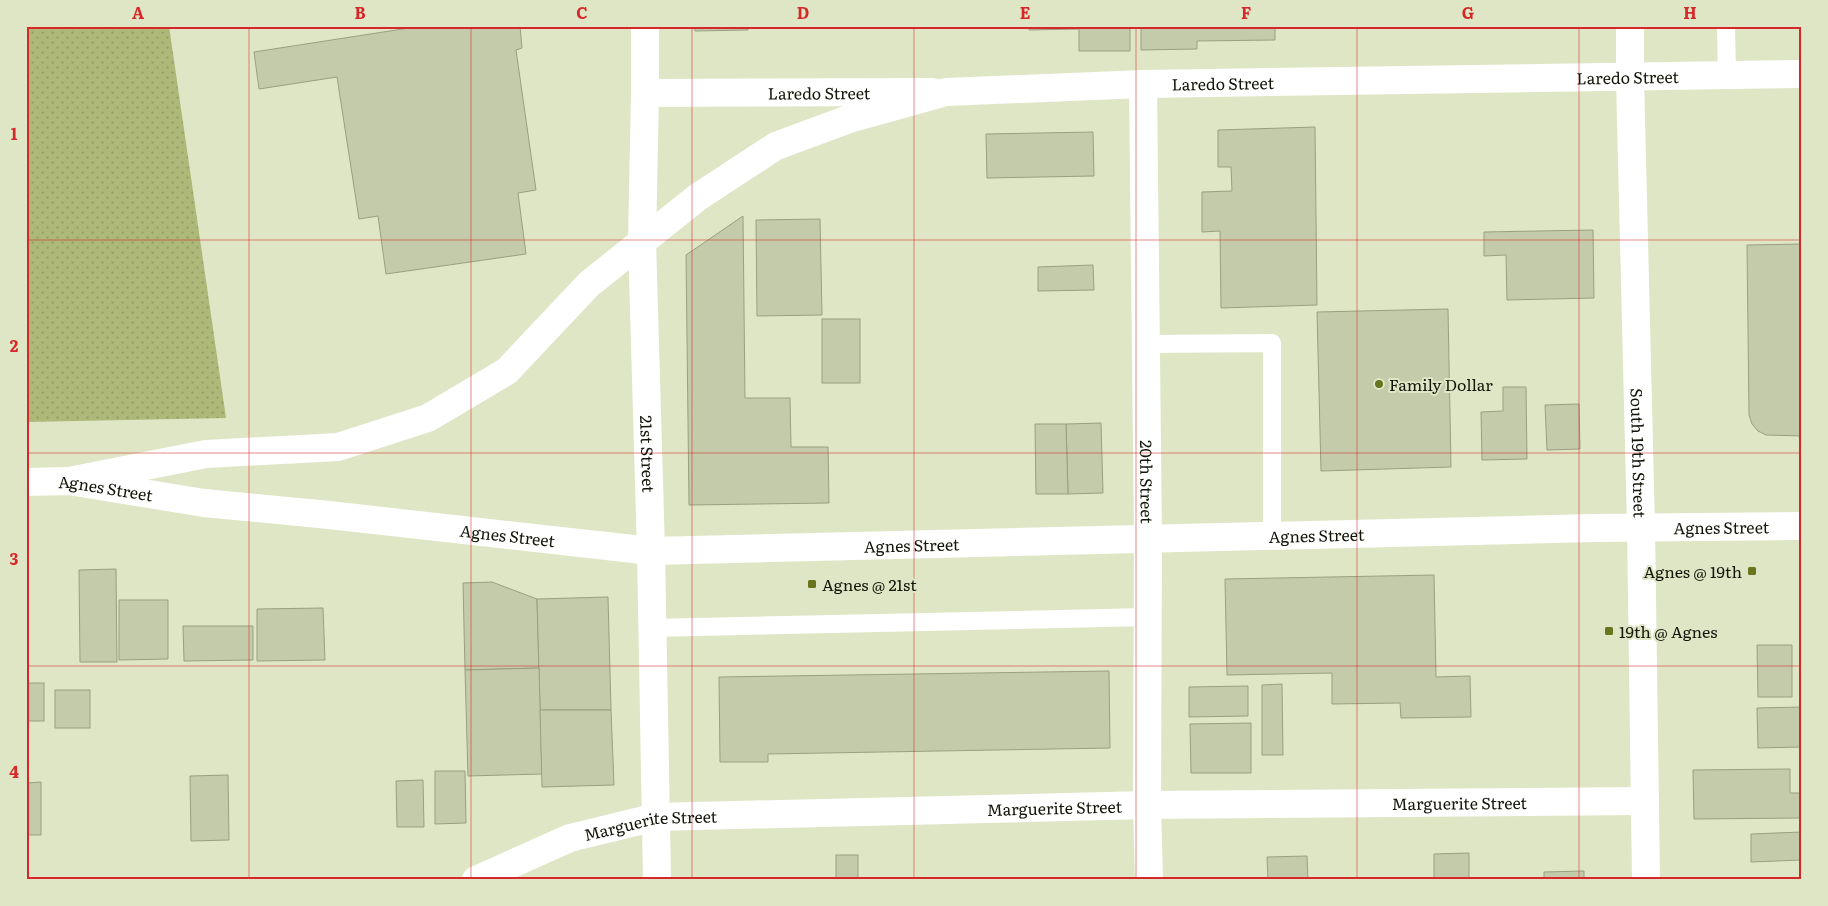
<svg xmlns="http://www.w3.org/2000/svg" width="1828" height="906" viewBox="0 0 1828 906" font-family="Literata,serif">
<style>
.grass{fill:url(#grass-dots)}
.building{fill:#c4cbaa;stroke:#99a080}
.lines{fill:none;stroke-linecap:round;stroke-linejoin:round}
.service{stroke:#fff;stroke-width:18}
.minor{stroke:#fff;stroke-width:28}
.tertiary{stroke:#fff;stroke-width:28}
.primary{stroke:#fff;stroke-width:28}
.grid{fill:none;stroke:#d62828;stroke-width:1;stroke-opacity:0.55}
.poi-dot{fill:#6a7520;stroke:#dfe6c5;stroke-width:2}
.labels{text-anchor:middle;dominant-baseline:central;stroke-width:4;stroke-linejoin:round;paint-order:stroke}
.street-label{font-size:16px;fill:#14160a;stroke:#dfe6c5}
.poi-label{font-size:16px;fill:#14160a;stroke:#dfe6c5;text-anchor:start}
.neatline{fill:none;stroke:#d62828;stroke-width:2}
.grid-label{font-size:16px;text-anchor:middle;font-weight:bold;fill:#d62828}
</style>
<defs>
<pattern id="grass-dots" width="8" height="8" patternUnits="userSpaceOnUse" patternTransform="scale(1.25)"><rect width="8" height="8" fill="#adb879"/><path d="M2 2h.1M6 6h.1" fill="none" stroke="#949d67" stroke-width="1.8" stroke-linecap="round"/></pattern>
</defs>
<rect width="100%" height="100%" fill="#dfe6c5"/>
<polygon class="grass" points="26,26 169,26 226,418 26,422"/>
<g class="building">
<polygon points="422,26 520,26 522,48 516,50 536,190 518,193 526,254 386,274 378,216 359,219 337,77 259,89 254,52"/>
<polygon points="695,26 748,26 748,30 695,31"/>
<polygon points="1029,26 1130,26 1130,51 1079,51 1079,29 1029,30"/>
<polygon points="1141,26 1275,26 1275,40 1197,41 1197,49 1141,50"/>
<polygon points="1315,127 1317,305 1221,308 1220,231 1202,232 1202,192 1232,191 1231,167 1218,167 1218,130"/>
<polygon points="1093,132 1094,176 987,178 986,134"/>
<polygon points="743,216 745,398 790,398 791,447 828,447 829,503 689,505 686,255"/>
<polygon points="820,219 822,315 757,316 756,220"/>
<polygon points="1593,230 1594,298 1507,300 1506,255 1484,256 1484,232"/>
<polygon points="1802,244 1802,436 1766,435 1758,431 1752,424 1749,415 1747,245"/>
<polygon points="1093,265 1094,290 1038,291 1038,267"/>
<polygon points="1448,309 1451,467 1321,471 1317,312"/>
<rect x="822" y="319" width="38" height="64"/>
<polygon points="1503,387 1526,387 1527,459 1482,460 1481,412 1503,411"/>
<polygon points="1579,404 1580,449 1547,450 1545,405"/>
<polygon points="1101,423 1103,493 1068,494 1066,424"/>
<polygon points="1035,424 1066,424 1068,494 1036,494"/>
<polygon points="116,569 117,662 80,662 79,570"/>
<polygon points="1434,575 1436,677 1470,676 1471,717 1401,718 1400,703 1332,704 1332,673 1227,675 1225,579"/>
<polygon points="492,582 537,599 539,668 465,670 463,583"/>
<polygon points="608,597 611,710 540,710 537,599"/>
<polygon points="119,600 168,600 168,659 119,660"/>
<polygon points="323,608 325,660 257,661 257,609"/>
<polygon points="183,626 253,626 253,660 184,661"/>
<polygon points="1757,645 1792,645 1792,697 1758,697"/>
<polygon points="539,668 542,774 468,776 465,670"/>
<polygon points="1109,671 1110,748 768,754 768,762 720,762 719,677"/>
<rect x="26" y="683" width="18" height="38"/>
<polygon points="1282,684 1283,755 1262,755 1262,685"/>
<polygon points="1248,686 1248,716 1189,717 1189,687"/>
<rect x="55" y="690" width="35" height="38"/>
<polygon points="1802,707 1802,747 1758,748 1757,708"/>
<polygon points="540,710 611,710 614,785 542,787"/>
<polygon points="1251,723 1251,773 1191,773 1190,724"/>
<polygon points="1790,769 1790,793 1802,793 1802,818 1694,819 1693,770"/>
<polygon points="435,771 465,771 466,823 435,824"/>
<polygon points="228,775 229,840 191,841 190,776"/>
<polygon points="423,780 424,827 397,827 396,781"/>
<polygon points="41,782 41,835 26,835 26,783"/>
<polygon points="1802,832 1802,860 1751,862 1751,834"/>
<polygon points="1469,853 1469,880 1434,880 1434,854"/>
<rect x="836" y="855" width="22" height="25"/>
<polygon points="1307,856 1308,880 1268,880 1267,857"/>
<polygon points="1584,871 1584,880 1544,880 1544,872"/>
</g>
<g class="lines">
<g class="service">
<polyline points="1726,26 1727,76"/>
<polyline points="1146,344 1272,343 1272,537"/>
<polyline points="652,628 1148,617"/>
</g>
<g class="minor">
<path id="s1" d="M645,26V93L642,241L651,551L657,880"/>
<polyline points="1630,26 1630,78"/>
<path id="s2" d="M1143,84L1148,539L1147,805L1149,880"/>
<path id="s3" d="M645,93L932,92"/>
<path id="s4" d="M476,880L570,838L656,817L1147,805L1645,801"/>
</g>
<path class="tertiary" id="s5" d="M1630,78L1641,527L1646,880"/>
<g class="primary">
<path id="s6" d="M69,481L206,454L338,447L428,418L507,371L589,284L698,197L776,146L849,119L946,92L1143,84L1802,74"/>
<path id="s7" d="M26,482L69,481L204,503L329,515L651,551L1593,528L1802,526"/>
</g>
</g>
<path class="grid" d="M249,26V880M471,26V880M692,26V880M914,26V880M1136,26V880M1357,26V880M1579,26V880M26,240H1802M26,453H1802M26,666H1802"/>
<g class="poi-dot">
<circle cx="1379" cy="384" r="5"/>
<rect x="1747" y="566" width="10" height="10" rx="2.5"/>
<rect x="807" y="579" width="10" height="10" rx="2.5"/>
<rect x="1604" y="626" width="10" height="10" rx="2.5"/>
</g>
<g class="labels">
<g class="street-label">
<text stroke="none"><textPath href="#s6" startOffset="1671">Laredo Street</textPath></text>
<text stroke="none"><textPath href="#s6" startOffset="1266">Laredo Street</textPath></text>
<text stroke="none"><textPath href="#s3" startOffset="174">Laredo Street</textPath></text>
<text stroke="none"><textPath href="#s1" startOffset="428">21st Street</textPath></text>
<text stroke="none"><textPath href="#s5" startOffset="375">South 19th Street</textPath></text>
<text stroke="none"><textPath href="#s2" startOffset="398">20th Street</textPath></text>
<text stroke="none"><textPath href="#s7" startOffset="80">Agnes Street</textPath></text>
<text stroke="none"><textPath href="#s7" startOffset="1700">Agnes Street</textPath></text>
<text stroke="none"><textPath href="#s7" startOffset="485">Agnes Street</textPath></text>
<text stroke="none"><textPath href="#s7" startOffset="1295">Agnes Street</textPath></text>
<text stroke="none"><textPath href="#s7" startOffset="890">Agnes Street</textPath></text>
<text stroke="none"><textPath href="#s4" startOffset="995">Marguerite Street</textPath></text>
<text stroke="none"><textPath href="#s4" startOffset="590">Marguerite Street</textPath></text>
<text stroke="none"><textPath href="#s4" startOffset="185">Marguerite Street</textPath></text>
</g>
<g class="poi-label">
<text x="1389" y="384">Family Dollar</text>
<text x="1742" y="571" text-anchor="end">Agnes @ 19th</text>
<text x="822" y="584">Agnes @ 21st</text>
<text x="1619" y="631">19th @ Agnes</text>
</g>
</g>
<rect width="1828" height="906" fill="none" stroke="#dfe6c5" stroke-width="55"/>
<rect x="28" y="28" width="1772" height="850" class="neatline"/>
<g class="grid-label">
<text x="138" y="19">A</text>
<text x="360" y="19">B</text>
<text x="582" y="19">C</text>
<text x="803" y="19">D</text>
<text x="1025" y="19">E</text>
<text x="1246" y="19">F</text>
<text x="1468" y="19">G</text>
<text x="1690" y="19">H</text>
<text x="14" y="140">1</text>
<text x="14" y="352">2</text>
<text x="14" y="565">3</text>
<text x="14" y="778">4</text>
</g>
</svg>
